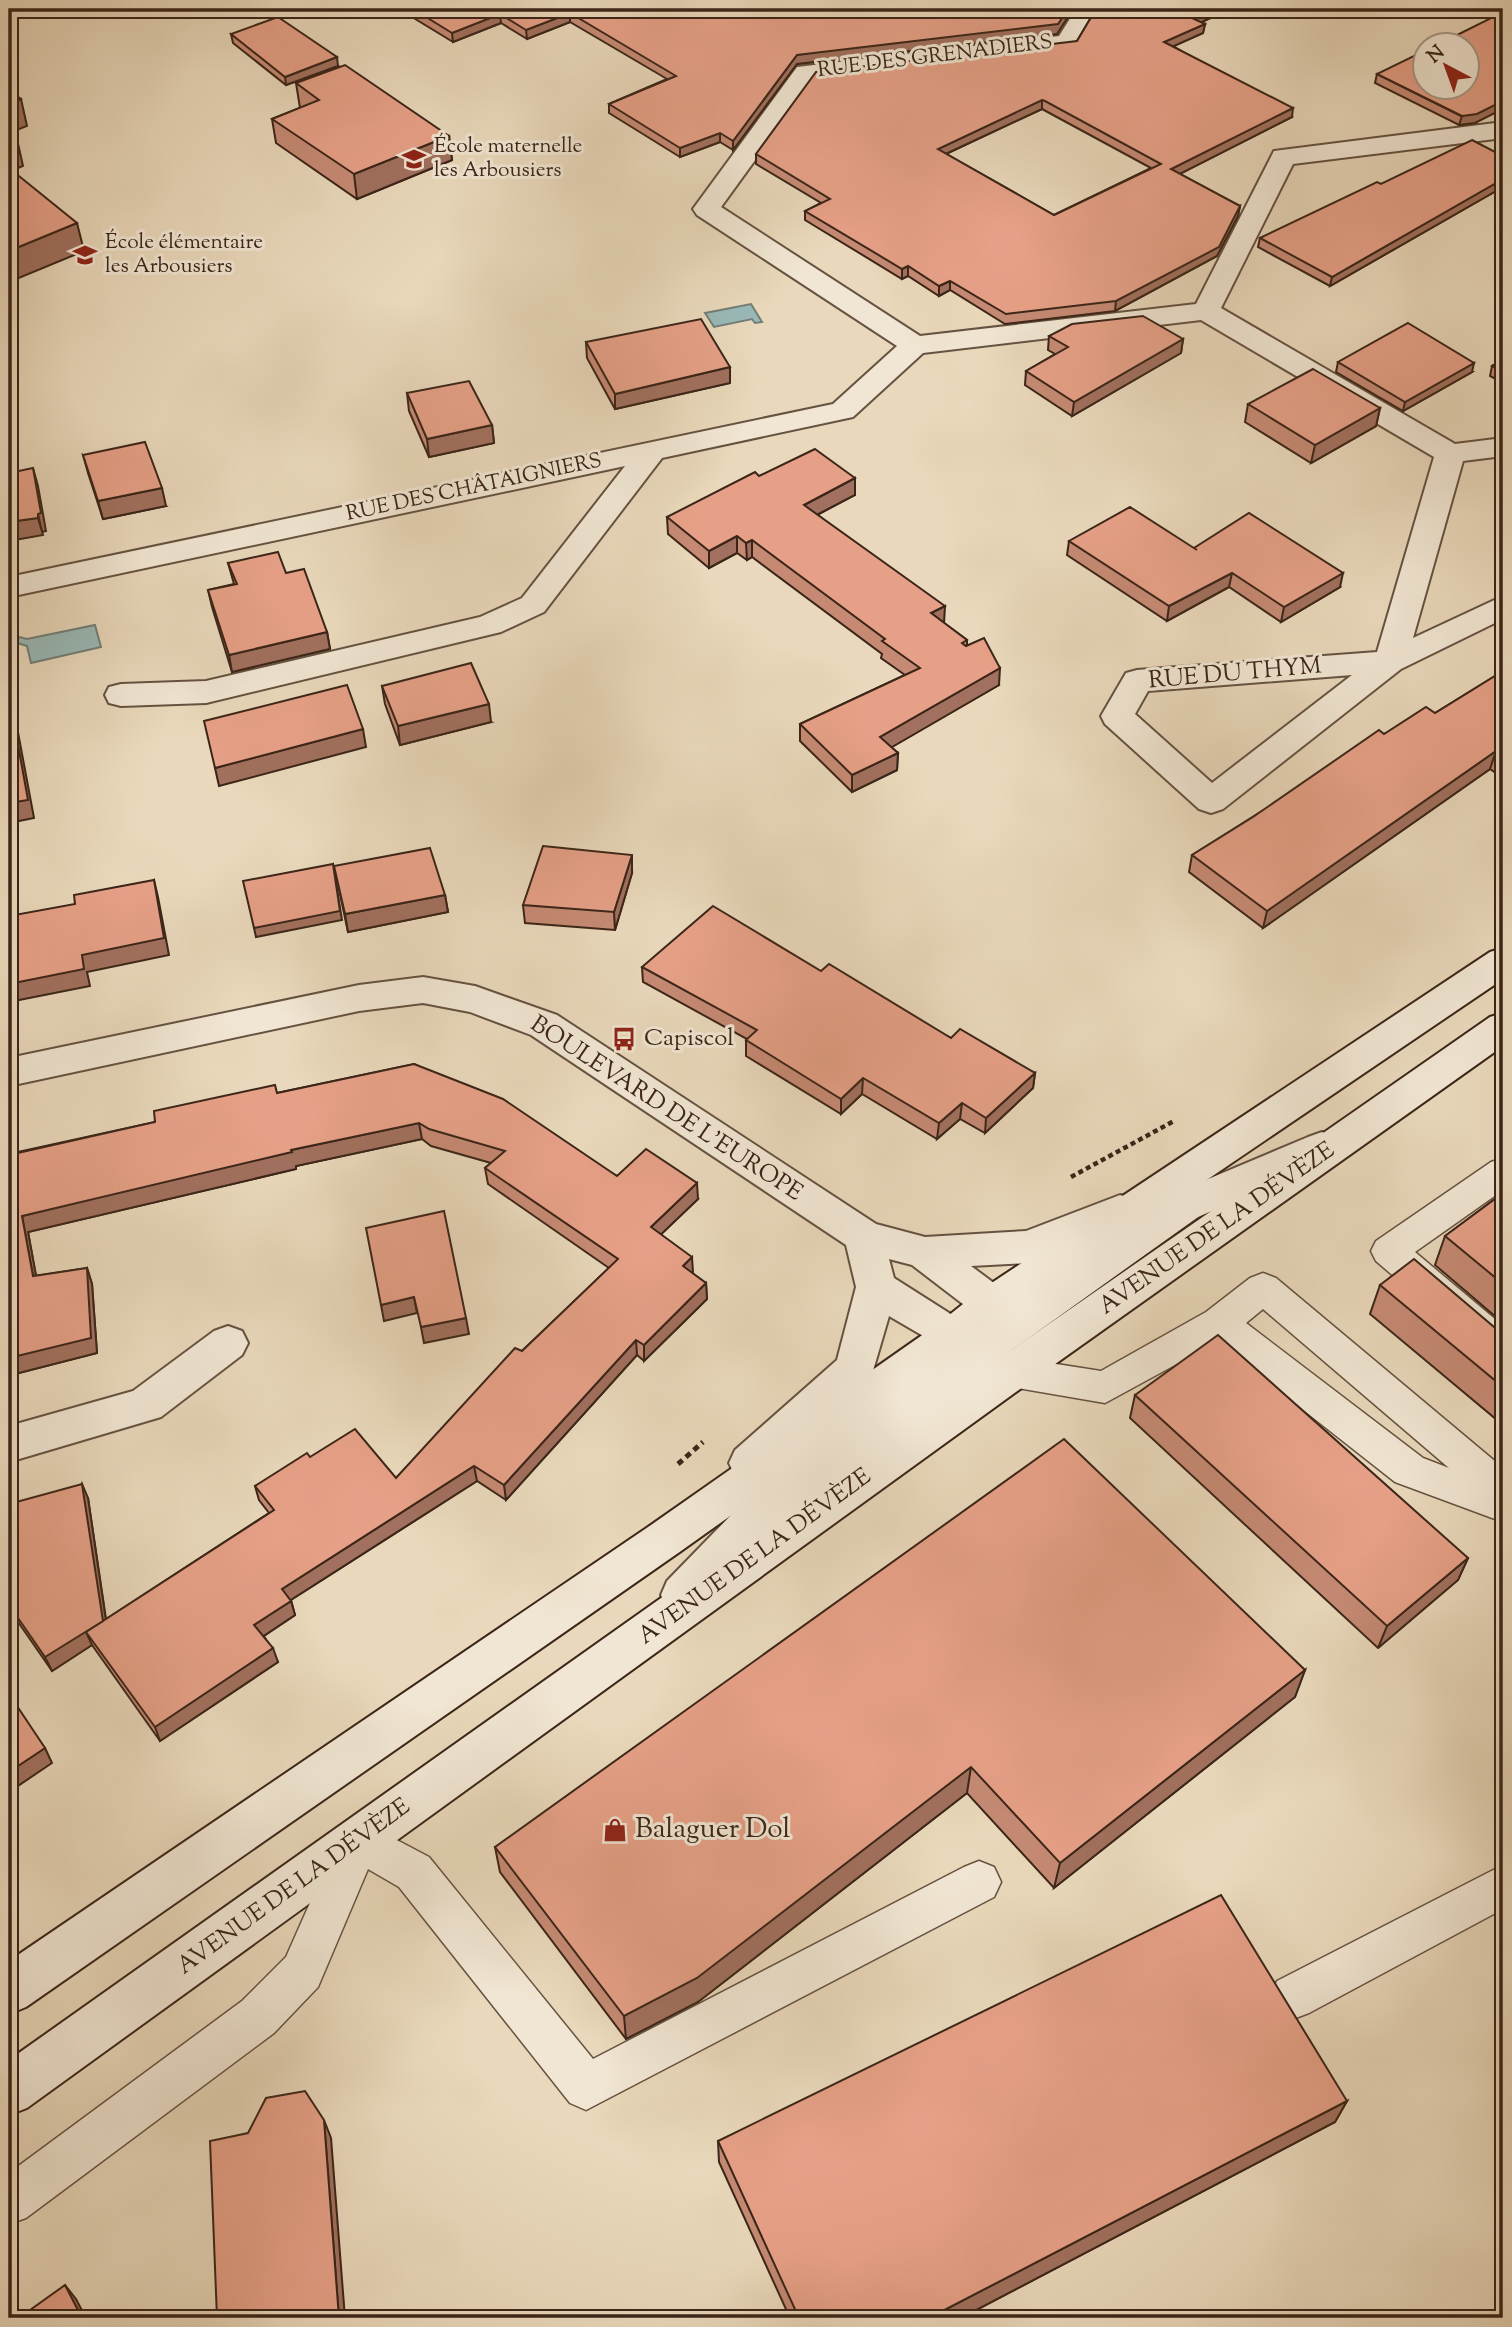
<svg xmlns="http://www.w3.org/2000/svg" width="1512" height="2327" viewBox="0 0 1512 2327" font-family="'Sorts Mill Goudy',serif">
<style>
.water{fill:#99b9b7;stroke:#737e77;stroke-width:2}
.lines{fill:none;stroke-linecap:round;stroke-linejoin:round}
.lane-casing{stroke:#665241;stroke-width:3}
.street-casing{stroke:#665241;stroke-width:4}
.secondary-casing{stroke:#3b2518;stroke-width:4}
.path-far1{stroke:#3b2518;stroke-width:4.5;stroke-dasharray:5 3.5;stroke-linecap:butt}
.path{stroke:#3b2518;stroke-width:5;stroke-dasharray:6 4.5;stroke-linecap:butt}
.lane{fill:#f1e6d3;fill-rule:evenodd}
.street{fill:#f1e6d3;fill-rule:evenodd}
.secondary{fill:#f1e6d3;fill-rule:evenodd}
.wall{fill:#c68a74;stroke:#3b2518;stroke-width:2;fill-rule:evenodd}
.shaded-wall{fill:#a1705e;stroke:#3b2518;stroke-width:2}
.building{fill:#e6a087;stroke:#3b2518;stroke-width:2;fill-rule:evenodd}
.labels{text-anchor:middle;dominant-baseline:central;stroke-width:6;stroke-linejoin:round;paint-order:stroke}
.far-street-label{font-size:21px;fill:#3b2518;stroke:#f1e6d3}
.far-poi-label{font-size:21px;fill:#3b2518;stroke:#f1e6d3;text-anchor:start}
.street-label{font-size:24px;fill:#3b2518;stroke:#f1e6d3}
.poi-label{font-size:24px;fill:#3b2518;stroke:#f1e6d3;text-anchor:start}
.near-poi-label{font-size:28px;fill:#3b2518;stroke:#f1e6d3;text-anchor:start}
</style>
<rect width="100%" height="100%" fill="#e9d8bb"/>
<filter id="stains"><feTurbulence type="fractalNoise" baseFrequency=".00286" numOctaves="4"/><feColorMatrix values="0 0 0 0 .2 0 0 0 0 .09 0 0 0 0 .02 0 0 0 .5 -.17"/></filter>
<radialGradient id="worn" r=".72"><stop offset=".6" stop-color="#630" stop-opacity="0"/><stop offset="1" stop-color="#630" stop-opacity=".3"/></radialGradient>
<g class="water">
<polygon points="751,304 762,322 755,323 752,319 714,327 705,313"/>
<polygon points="95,625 101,647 31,663 27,646 14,642 20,637 27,639"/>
</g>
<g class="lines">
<g class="lane-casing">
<g id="lane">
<polygon points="1503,1158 1503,1190 1415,1252 1503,1326 1503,1363 1490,1359 1376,1261 1371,1251 1376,1241 1491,1162"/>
<path d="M1263,1273L1276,1278L1503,1468V1522L1395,1482L1217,1342L1105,1403L1012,1387L999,1383L993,1372L999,1361L1012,1357L1101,1371L1206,1312L1250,1278ZM1263,1309L1449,1468L1423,1458L1246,1323Z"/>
<polygon points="359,1820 429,1857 593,2059 964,1867 979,1861 994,1867 1001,1882 994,1897 586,2110 570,2103 399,1887 368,1869 318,1987 274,2033 26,2218 9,2224 9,2173 242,2001 286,1957 344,1826"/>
<polygon points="1503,1865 1503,1909 1309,2013 1293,2019 1277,2013 1271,1997 1277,1981"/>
</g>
</g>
<g class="street-casing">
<g id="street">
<path d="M1076,9H1100L1076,47L814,79L721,207L920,336L1196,304L1274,151L1503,122V138L1293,164L1221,308L1455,444L1503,438V456L1463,461L1413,638L1503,596V619L1401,669L1223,809L1211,813L1199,809L1105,724L1101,716L1126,673L1137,670L1377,652L1434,457L1201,320L923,353L853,417L662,458L544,612L501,632L206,703L121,706L109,703L105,695L109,687L121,684L206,681L480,617L522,598L625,466L9,597V577L833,404L897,346L697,215L693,209L797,67L1059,36ZM1352,675L1212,783L1135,714L1148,691Z"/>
<path d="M423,977L475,986L557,1015L876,1224L925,1237L1026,1231L1120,1195L1134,1199L1140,1210L1134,1221L1170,1195L1308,1137L1322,1132L1336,1137L1341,1147L1336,1157L1198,1217L798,1503L699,1609L683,1614L667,1609L661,1595L667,1581L768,1477L949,1351L889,1316L870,1381L765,1476L750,1481L735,1476L729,1463L735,1450L837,1360L856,1287L846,1245L531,1035L470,1012L423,1003L359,1011L9,1086V1058L359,985ZM1134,1221L1012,1307L1006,1292L971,1266L1029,1263ZM889,1259L912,1265L972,1311L973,1322L960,1320L894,1278Z"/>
<polygon points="228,1326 242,1331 248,1343 242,1355 161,1417 9,1462 9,1426 133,1391 214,1331"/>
</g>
</g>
<g class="secondary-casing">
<g id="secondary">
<polygon points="1503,948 1503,979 1006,1316 966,1348 681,1551 26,2007 9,2014 9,1961 651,1525 938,1324 978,1292 1490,952"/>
<polygon points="1503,1013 1503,1046 1027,1384 27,2108 9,2115 9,2060 997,1360 1490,1017"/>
</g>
</g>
<polyline class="path-far1" points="1071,1177 1174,1121"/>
<polyline class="path" points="678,1464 703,1442"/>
<use href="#lane" class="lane"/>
<use href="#street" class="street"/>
<use href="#secondary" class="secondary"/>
</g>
<g class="wall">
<polygon points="399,9 864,9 1057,34 797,64 733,150 720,142 680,157 609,113 609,104 667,79 570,22 527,39 501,23 453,42"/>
<path d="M1096,9H1230L1201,22L1205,24L1203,33L1173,46L1292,117L1179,174L1240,206L1238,216L1217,256L1115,311L1005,324L950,290L939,296L908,276L902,279L805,220V211L821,203L756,164V154L1077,41ZM1042,109L1151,168L1054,215L946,154Z"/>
<polygon points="231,34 338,66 286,85 233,43"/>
<polygon points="1377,74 1475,123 1459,125 1375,83"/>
<polygon points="296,83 449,136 452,160 357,199 276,143 272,119 300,108"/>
<polygon points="1503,156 1503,187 1330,286 1258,247 1260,238 1381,184"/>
<polygon points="1049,336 1183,339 1181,353 1072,416 1025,385 1026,371 1055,354 1048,350"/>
<polygon points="586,342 730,383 615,409 587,358"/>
<polygon points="1503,359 1503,383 1490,376 1492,366"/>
<polygon points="1338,362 1472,372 1403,411 1336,372"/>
<polygon points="407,393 492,425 494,443 429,457 409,411"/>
<polygon points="1248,404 1380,408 1376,426 1311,463 1245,422"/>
<polygon points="83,455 166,506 103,519 88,473"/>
<polygon points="855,478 855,495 817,515 944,623 967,640 967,646 999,685 891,747 898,753 897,770 852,792 800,741 800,724 905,675 881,658 882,654 752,557 747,560 737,553 709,568 668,534 667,517"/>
<polygon points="1503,495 1503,520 1495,515 1500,497"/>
<polygon points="1069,541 1194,548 1340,587 1281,622 1229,587 1167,621 1067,555"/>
<polygon points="228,563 286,573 327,632 330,649 232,672 212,607 208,590 234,584"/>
<polygon points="1503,671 1503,778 1490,769 1263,928 1189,872 1192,855 1384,734 1435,713"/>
<polygon points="382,686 491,722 400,745 385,704"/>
<polygon points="334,866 445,895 448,912 348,932"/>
<polygon points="632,873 615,930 525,923 523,905"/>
<polygon points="642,967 821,971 951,1038 1035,1073 1033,1088 985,1133 960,1119 937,1139 862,1094 841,1114 746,1056 746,1040 747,1039 643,982"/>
<polygon points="414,1064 617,1176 698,1199 661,1234 692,1273 706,1283 707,1299 644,1361 637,1355 506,1500 477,1481 291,1600 295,1615 264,1636 278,1662 160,1741 92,1645 52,1671 9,1609 9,1504 88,1498 106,1619 269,1513 259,1500 255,1486 310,1457 396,1478 522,1351 609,1268 488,1184 485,1168 491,1163 431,1146 422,1139 296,1166 296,1169 28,1232 36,1276 87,1268 92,1284 97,1353 11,1375 13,1153 155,1122 277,1093"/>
<polygon points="1503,1193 1503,1323 1435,1265 1445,1236"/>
<polygon points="1380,1285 1503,1333 1503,1425 1370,1314"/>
<polygon points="1135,1395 1468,1558 1458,1580 1378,1648 1130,1418"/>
<polygon points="1305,1670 1295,1697 1054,1888 967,1793 698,2002 626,2039 500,1872 495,1847"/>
<polygon points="1347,2101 1335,2122 961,2318 790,2318 719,2162 718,2141"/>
</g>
<g class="shaded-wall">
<polygon points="1068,9 1073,9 1057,34 797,64 733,150 733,141 797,55"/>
<polygon points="1211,9 1230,9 1191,27 1192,18"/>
<polygon points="570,13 570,22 527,39 526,30"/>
<polygon points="500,14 501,23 453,42 452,33"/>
<polygon points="1205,24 1203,33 1163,51 1164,42"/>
<polygon points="337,57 338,66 286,85 285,77"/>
<polygon points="21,99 27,126 9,133 9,104"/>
<polygon points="1042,100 1042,109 937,158 938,149"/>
<polygon points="1503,101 1503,109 1475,123 1459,125 1462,116"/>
<polygon points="1293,108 1292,117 1170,179 1171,169"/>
<polygon points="720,133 720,142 680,157 680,148"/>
<polygon points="449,136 452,160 357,199 354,174"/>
<polygon points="17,139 23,166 9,172 9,142"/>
<polygon points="1503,179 1503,187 1330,286 1332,277"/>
<polygon points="1240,206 1238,216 1217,256 1115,311 1116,301"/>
<polygon points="77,223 84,251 9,282 9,251"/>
<polygon points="908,266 908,276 902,279 902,269"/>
<polygon points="950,281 950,290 939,296 939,286"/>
<polygon points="1183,339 1181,353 1072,416 1074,402"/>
<polygon points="1474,363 1472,372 1403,411 1405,402"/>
<polygon points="730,367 730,383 615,409 615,394"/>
<polygon points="1380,408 1376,426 1311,463 1315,445"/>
<polygon points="492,425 494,443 429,457 427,439"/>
<polygon points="33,468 38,486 46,531 42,532 38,514"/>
<polygon points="855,478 855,495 803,522 804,505"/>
<polygon points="162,488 166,506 103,519 98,501"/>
<polygon points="38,518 43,535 9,541 9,522"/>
<polygon points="737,536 737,553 709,568 709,551"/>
<polygon points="752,540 752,557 747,560 746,543"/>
<polygon points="1232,573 1229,587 1167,621 1169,606"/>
<polygon points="1343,573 1340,587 1281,622 1284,607"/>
<polygon points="945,606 944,623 931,613"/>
<polygon points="327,632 330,649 232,672 229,655"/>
<polygon points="1000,668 999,685 880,754 880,737"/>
<polygon points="9,684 34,818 9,823"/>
<polygon points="489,704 491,722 400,745 398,726"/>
<polygon points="363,729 366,747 219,786 215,768"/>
<polygon points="1496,751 1490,769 1263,928 1267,911"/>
<polygon points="898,753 897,770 852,792 852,775"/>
<polygon points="632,855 632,873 615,930 614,912"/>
<polygon points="333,864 342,920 256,937 254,928"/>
<polygon points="154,880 158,897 169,955 87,972 90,986 9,1002 9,984 82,955"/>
<polygon points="445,895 448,912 348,932 345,914"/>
<polygon points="1035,1073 1033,1088 985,1133 986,1118"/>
<polygon points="863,1078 862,1094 841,1114 841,1099"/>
<polygon points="962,1103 960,1119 937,1139 939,1123"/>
<polygon points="419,1123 422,1139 296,1166 296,1169 28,1232 39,1292 33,1276 22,1216 291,1150"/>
<polygon points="697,1183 698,1199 652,1243 651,1227"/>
<polygon points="692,1257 693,1272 683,1282 683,1266"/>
<polygon points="87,1268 92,1284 97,1353 11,1375 9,1370 9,1358"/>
<polygon points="706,1283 707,1299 644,1361 644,1345"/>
<polygon points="414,1297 417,1313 384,1321 381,1305"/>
<polygon points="466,1318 469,1334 424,1343 421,1327"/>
<polygon points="636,1340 637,1355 506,1500 504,1485"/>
<polygon points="474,1466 477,1481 286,1603 282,1589"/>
<polygon points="82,1484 88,1498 108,1635 86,1632 92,1645 52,1671 45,1657"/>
<polygon points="1468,1558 1458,1580 1378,1648 1387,1626"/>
<polygon points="291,1601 295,1615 259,1639 254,1625"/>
<polygon points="273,1648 278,1662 160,1741 155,1727"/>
<polygon points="1305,1670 1295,1697 1054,1888 1060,1863"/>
<polygon points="45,1748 52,1763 9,1792 9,1772"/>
<polygon points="971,1767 967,1793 698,2002 626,2039 624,2016"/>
<polygon points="1347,2101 1335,2122 961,2318 929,2318"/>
<polygon points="324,2120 331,2138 345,2318 339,2318"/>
<polygon points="65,2285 76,2299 86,2318 82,2318"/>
</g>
<g class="building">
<polygon points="413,9 1068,9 1058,24 797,55 733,141 720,133 680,148 609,104 676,76 570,13 526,30 500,14 452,33"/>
<path d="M1096,9H1211L1192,18L1205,24L1164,42L1293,108L1171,169L1240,206L1219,247L1116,301L1006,314L950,281L939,286L908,266L902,269L805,211L830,199L756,154L816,72L1077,41ZM1042,100L1045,101L1161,164L1054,215L938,149Z"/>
<polygon points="1503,12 1503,101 1477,114 1462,116 1377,74 1424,51 1424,88 1466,88 1466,46 1435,46"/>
<polygon points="278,17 337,57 285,77 231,34"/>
<polygon points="345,65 449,136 354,174 272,119 319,100 296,83"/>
<polygon points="9,90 21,99 9,104"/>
<polygon points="9,133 17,139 9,142"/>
<polygon points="1472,140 1503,156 1503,179 1332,277 1260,238 1377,182 1381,184"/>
<polygon points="9,168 77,223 9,251"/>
<polygon points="1143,316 1183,339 1074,402 1026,371 1068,347 1049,336 1072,324"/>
<polygon points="701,319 730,367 615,394 586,342"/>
<polygon points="1408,323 1474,363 1405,402 1338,362"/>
<polygon points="1503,359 1503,372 1492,366"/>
<polygon points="1313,369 1380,408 1315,445 1248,404"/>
<polygon points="469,381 492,425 427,439 407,393"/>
<polygon points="145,442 162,488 98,501 83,455"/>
<polygon points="815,449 855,478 804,505 945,606 931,613 967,640 962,643 966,646 984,638 1000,668 880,737 898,753 852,775 800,724 920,668 882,641 885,639 752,540 746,543 737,536 709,551 667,517 755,472 759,476"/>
<polygon points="33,468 41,513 38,514 38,518 9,522 9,473"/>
<polygon points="1130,507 1197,550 1194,548 1249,513 1343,573 1284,607 1232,573 1169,606 1069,541"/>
<polygon points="278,552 286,573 304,569 327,632 229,655 208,590 237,584 228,563"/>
<polygon points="471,663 489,704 398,726 382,686"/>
<polygon points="1503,671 1503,756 1496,751 1267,911 1192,855 1253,817 1379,730 1384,734 1426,707 1435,713"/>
<polygon points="347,685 363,729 215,768 204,721"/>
<polygon points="9,695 28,800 9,803"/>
<polygon points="543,846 632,855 614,912 523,905"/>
<polygon points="430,848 445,895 345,914 334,866"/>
<polygon points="333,864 340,911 254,928 243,881"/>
<polygon points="154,880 164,938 82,955 84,969 9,984 9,916 75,904 74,895"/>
<polygon points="713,906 821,971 829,964 951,1038 960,1029 1035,1073 986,1118 962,1103 939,1123 863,1078 841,1099 746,1040 757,1030 642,967"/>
<polygon points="414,1064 503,1099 617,1176 646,1149 697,1183 651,1227 692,1257 683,1266 706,1283 644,1345 636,1340 504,1485 474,1466 282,1589 291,1601 254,1625 273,1648 155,1727 86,1632 274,1510 255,1486 307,1453 310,1457 355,1429 396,1478 515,1348 522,1351 618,1259 485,1168 505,1151 429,1129 419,1123 291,1150 292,1152 22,1216 33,1276 87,1268 91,1338 9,1358 9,1148 11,1148 13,1154 155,1122 154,1111 275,1085 277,1093"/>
<polygon points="1503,1193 1503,1284 1445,1236"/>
<polygon points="444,1211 466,1318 421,1327 414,1297 381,1305 366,1228"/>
<polygon points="1414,1259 1500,1332 1503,1333 1503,1387 1380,1285"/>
<polygon points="1218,1335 1468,1558 1387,1626 1135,1395"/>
<polygon points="1064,1439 1305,1670 1060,1863 971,1767 697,1978 624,2016 495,1847"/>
<polygon points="82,1484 103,1621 45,1657 9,1605 9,1504"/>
<polygon points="9,1694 45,1748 9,1772"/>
<polygon points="1221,1895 1347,2101 929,2318 799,2318 718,2141"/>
<polygon points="305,2091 324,2120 339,2318 217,2318 210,2141 248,2133 266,2098"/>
<polygon points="65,2285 82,2318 9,2318 9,2315 23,2315"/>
</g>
<defs>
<g id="school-bare" transform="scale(1.89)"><path d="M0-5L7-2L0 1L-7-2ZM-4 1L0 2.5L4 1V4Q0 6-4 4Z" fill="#8f2418" stroke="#f1e6d3" stroke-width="2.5" paint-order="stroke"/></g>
<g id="bus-bare" transform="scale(1.89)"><path d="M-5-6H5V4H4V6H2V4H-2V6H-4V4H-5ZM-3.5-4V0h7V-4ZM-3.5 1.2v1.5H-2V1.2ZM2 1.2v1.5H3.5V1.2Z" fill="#8f2418" stroke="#f1e6d3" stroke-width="2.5" paint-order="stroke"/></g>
<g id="shop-bare" transform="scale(1.89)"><path d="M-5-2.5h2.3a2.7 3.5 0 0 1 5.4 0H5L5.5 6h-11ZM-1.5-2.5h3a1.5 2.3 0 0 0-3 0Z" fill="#8f2418" stroke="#f1e6d3" stroke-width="2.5" paint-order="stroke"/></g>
</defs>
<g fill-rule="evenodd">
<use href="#school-bare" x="414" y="159"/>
<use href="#school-bare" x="85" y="255"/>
<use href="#bus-bare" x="624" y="1039"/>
<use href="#shop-bare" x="615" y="1830"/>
</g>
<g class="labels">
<g class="far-street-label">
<text transform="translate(935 57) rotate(-7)">RUE DES GRENADIERS</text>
<text transform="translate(474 488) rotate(-12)">RUE DES CHÂTAIGNIERS</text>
</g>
<g class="far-poi-label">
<text x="434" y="147">École maternelle<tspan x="434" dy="24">les Arbousiers</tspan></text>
<text x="105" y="243">École élémentaire<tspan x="105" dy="24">les Arbousiers</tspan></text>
</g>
<g class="street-label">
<text transform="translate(1235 674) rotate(-5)">RUE DU THYM</text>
<text transform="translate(666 1109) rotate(33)">BOULEVARD DE L'EUROPE</text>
<text transform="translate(1217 1229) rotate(-35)">AVENUE DE LA DÉVÈZE</text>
<text transform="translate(755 1557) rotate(-36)">AVENUE DE LA DÉVÈZE</text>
<text transform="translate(294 1887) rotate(-36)">AVENUE DE LA DÉVÈZE</text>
</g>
<g class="poi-label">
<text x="644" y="1039">Capiscol</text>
</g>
<g class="near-poi-label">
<text x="635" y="1830">Balaguer Dol</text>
</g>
</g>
<rect width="1512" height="2327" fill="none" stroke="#e9d8bb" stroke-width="35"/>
<rect x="10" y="10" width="1491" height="2306" fill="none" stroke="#3b2518" stroke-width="3.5"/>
<rect x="18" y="18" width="1477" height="2292" fill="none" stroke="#3b2518" stroke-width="2"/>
<g transform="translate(1446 66) rotate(319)"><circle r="33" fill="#f1e6d3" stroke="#a89988" stroke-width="2"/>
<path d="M0-5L12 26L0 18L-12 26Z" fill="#8f2418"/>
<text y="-10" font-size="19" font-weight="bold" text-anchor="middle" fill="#3b2518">N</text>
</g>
<rect width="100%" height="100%" filter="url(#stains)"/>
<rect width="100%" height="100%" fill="url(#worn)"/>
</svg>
